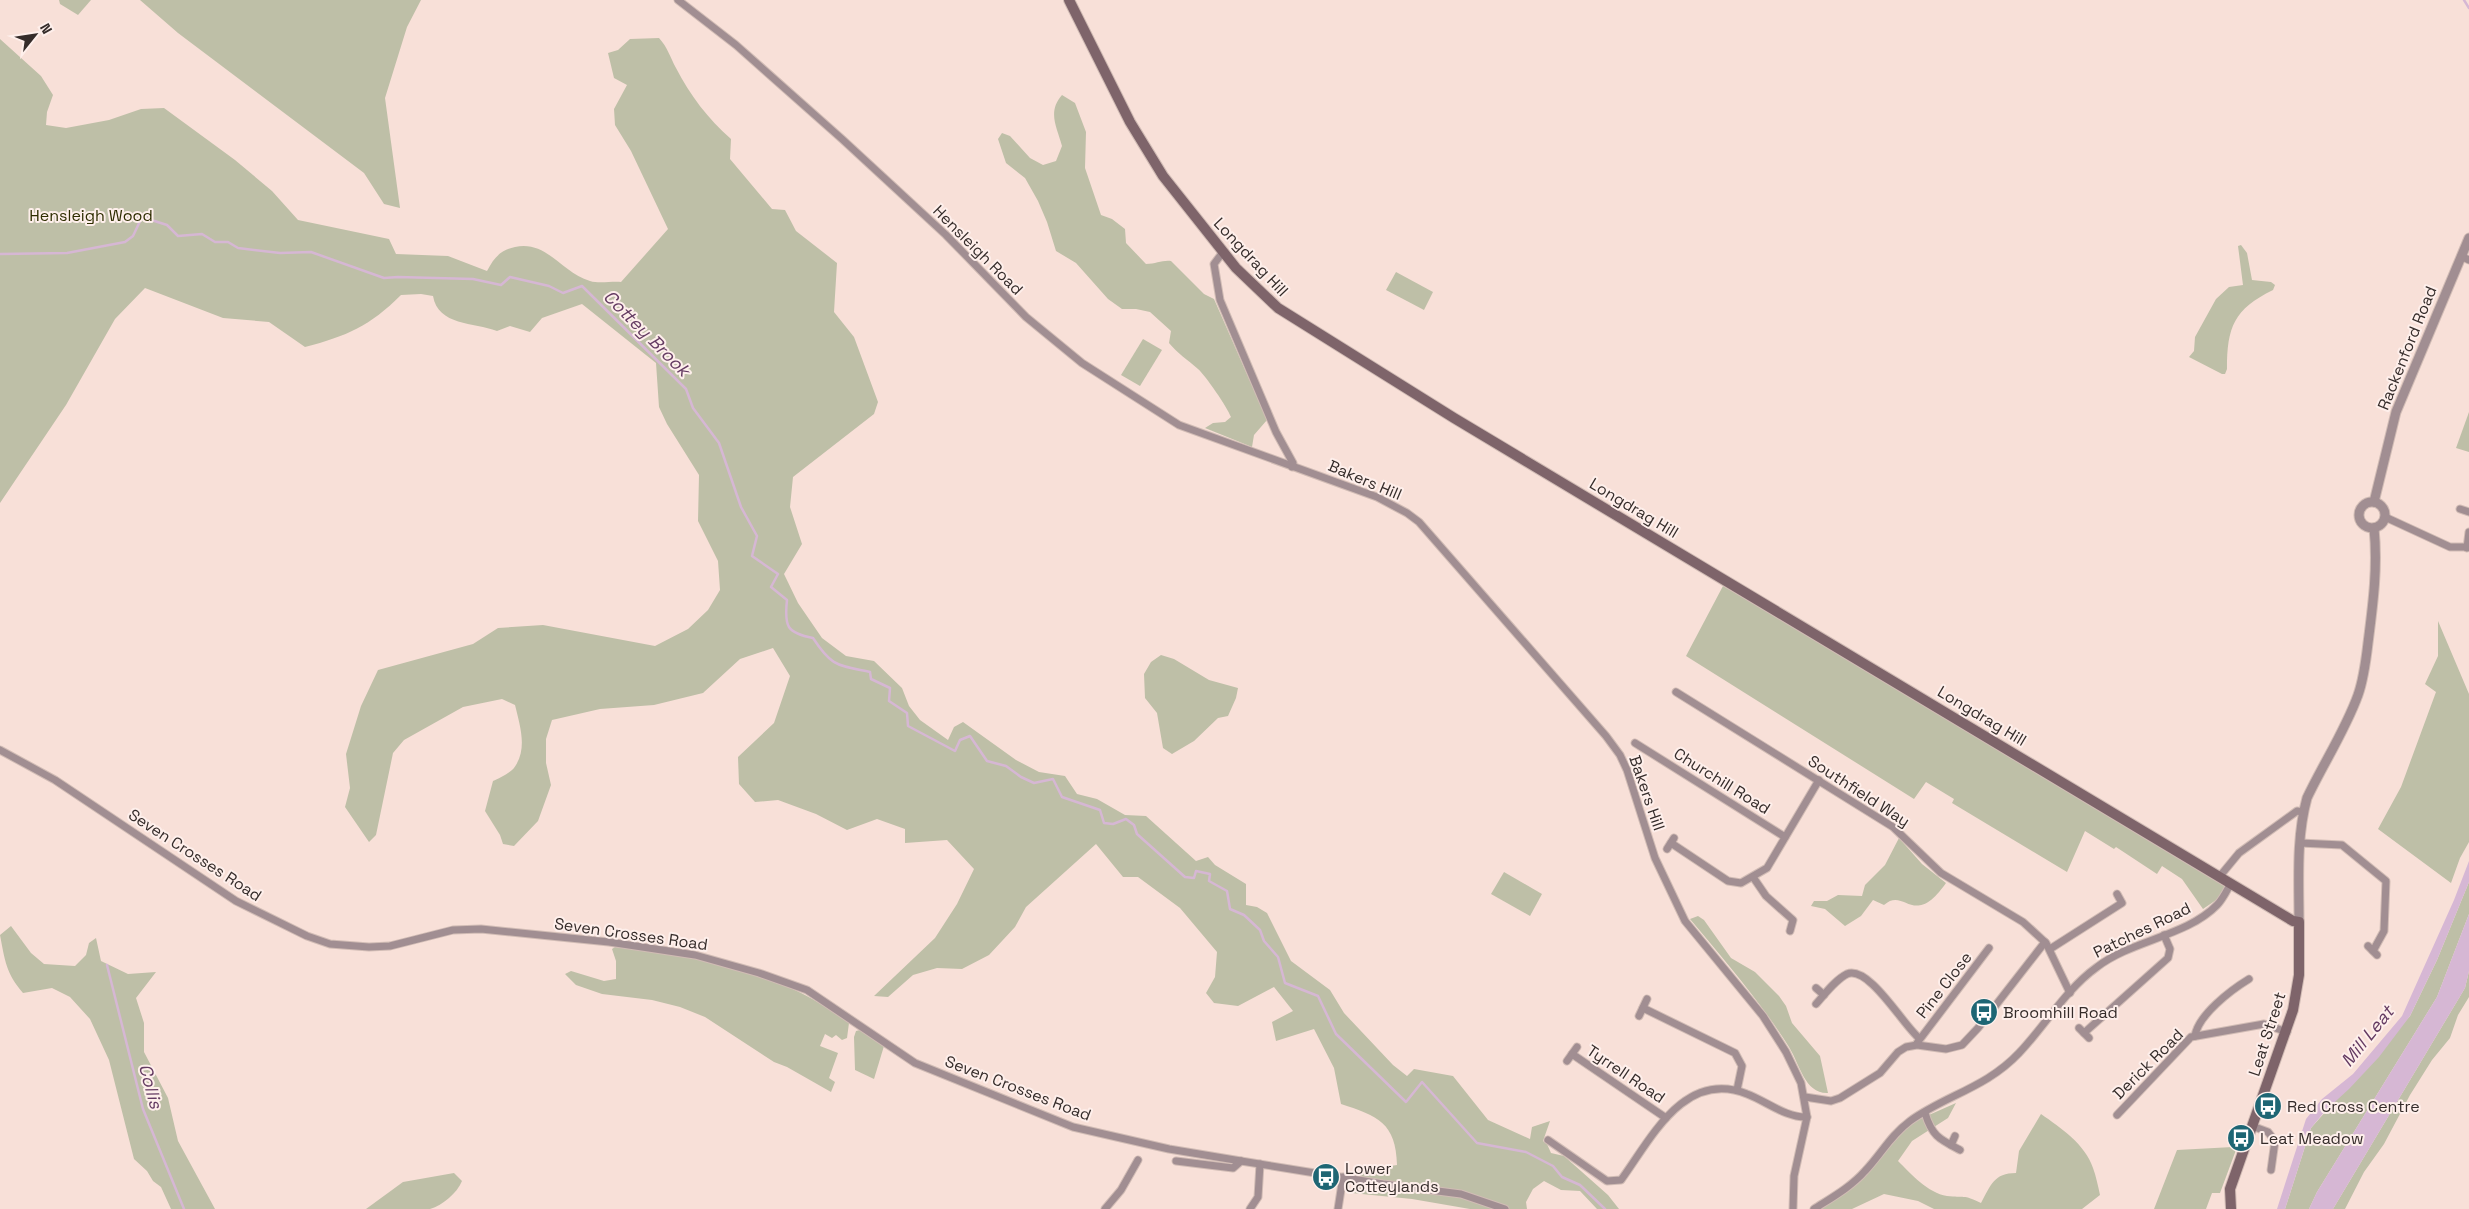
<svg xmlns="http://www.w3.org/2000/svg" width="2469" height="1209" viewBox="0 0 2469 1209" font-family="'Space Grotesk',sans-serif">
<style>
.green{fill:#bebfa7}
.water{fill:#d6b7d4}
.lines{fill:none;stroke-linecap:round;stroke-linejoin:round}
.stream{stroke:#d6b7d4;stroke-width:2.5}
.minor-casing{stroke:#d1bcb5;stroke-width:9}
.tertiary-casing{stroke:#d1bcb5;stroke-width:11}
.secondary-casing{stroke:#d1bcb5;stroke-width:12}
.minor{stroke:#a18e92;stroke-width:7}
.tertiary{stroke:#a18e92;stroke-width:9}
.secondary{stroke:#7e646a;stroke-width:10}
.labels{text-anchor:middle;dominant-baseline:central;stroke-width:4;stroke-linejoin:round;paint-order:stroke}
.park-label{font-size:16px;fill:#2e2d00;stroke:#feefeb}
.street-label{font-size:16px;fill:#352c2a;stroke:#feefeb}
.poi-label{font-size:16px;fill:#352c2a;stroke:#feefeb;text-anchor:start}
.water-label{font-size:18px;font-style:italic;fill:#643b62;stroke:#feefeb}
</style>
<rect width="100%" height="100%" fill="#f8e0d8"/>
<g class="green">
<polygon points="59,0 91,0 78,15 60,4"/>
<polygon points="140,0 421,0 407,27 385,98 400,208 384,204 364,173 178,33"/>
<path d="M659,38C668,48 670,57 676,68C690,95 708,119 731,139L730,159L772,209L785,210L796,231L837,263L834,312L854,337L878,402L874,414L793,477L790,507L802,544L784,574L798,603L822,638L846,656L874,661L902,688L909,706L920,720L948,740L954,727L963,722L1016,760L1039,772L1065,776L1077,794L1097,799L1125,815L1146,816L1196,861L1208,857L1215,865L1246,884V905L1257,907L1267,913L1291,961L1330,990L1344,1013L1393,1065L1407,1076L1414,1069L1453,1076L1488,1120L1530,1139L1532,1127L1550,1121L1543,1141L1547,1144L1551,1153L1564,1156L1608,1195L1619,1209H1597L1580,1191L1561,1190L1544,1181L1533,1189L1526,1202L1527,1209H1470L1412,1199L1352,1193L1354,1183L1364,1170L1397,1165C1396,1123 1378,1116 1341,1104L1334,1068L1314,1029L1276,1041L1272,1022L1293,1011L1274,987L1238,1006L1214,1003L1206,993L1215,977L1217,952L1180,908L1138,877H1123L1096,844L1026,907L1015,927L989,955L962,969L937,968L913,975L888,997L874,996L935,938L957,904L974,869L947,840L905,843V829L877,819L847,830L816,814L778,800L755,802L739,784L738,757L774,723L790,676L773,648L740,659L703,693L654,705L600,709L552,720L546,739V763L551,785L538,821L514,846L503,844L500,835L485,811L493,781C499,778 510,773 514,768C528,749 520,726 515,705L502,699L463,707L404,740L393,753L376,835L369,842L345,807L350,788L346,754L361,706L378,670L473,644L498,628L543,625L655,646L688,629L708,610L720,590L718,561L698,521L699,475L667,424L659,407L656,363L582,304L542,318L530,332L510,326L497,331C474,322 438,326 433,296L421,294L401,295C370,326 347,336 305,347L269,322L223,318L145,288L115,319L66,405L0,503V39L41,76L53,95L47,112L46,125L66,128L109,120L141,109L164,108L235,160L272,191L298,220L389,239L396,254L448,256L487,271C494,258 500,250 515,247C547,240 562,273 590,281C599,284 612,281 621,282L668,229L631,151L615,125L614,109L627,85L614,78L608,53L618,50L630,39Z"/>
<path d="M1062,95L1075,103L1086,132L1085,168L1101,215L1112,219L1125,229L1126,243L1146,264C1156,264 1162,260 1171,261L1204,294L1214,299L1267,420L1254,435L1252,447L1205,428L1213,423L1225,422L1231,417C1227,407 1206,376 1198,369C1188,360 1177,353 1169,343L1171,331L1150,312L1136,309H1122L1108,299L1076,263L1056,251L1047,222L1038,201L1025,178L1006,163L998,139L1002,133L1010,136L1030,158L1043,165L1056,161L1062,146C1057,127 1047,112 1062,95Z"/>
<path d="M2241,245L2247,253L2252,280L2271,282L2275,285L2273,290C2234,309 2227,327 2227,369L2225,374H2222L2189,357L2194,351L2195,337L2216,299L2229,287L2243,285L2238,246Z"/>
<polygon points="1396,272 1433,292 1424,310 1386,290"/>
<polygon points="1143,339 1162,350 1140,386 1121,375"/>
<polygon points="2469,412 2469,452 2456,448"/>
<polygon points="1723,586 2085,797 2219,882 2226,887 2222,896 2203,909 2182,879 2162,866 2157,874 2116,847 2114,849 2085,831 2067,872 1952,803 1954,799 1926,782 1914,799 1686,656"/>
<polygon points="2438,621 2469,694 2469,842 2460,858 2451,883 2378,829 2401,787 2436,692 2425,684 2438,656"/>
<polygon points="1161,655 1174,659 1209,680 1238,688 1236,698 1228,716 1218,718 1194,741 1172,754 1163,748 1157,713 1145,698 1144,674 1151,662"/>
<path d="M1899,838L1922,864L1946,883C1913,930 1905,886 1884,905L1873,900L1861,916L1845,926L1825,909L1811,906L1814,901H1827L1838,895L1862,896L1865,885L1885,865Z"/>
<polygon points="1504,872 1542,894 1530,916 1491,894"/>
<polygon points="2469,882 2469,914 2437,997 2317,1192 2309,1209 2285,1209 2311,1128 2410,1016 2437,960"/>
<path d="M1698,916L1704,920L1731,958L1755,972L1779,996L1786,1006L1792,1023L1820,1056L1828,1093C1805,1094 1800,1065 1789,1047C1760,1001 1725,961 1690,919Z"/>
<path d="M11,926L31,953L44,964L75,966L86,955L89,943L96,938L101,961L128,974L156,972L136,998L144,1023V1052L168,1098L178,1141L215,1209H171L161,1187L153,1181L147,1171L134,1159L109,1060L90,1019L70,997L52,988L23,993C6,973 5,961 0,935Z"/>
<path d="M615,947C685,955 768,968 827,1008C835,1012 844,1017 849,1023L847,1038L842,1040L836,1035L832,1038L825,1034L820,1046L838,1053L829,1078L835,1082L831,1092L787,1067L774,1062L705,1017L680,1007L652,1000L602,994L576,985L565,974L571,971L604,981L616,979V961L612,949Z"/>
<polygon points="2469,971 2469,997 2458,1015 2450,1038 2432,1060 2410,1095 2384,1144 2364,1172 2345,1209 2333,1209 2465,988"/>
<polygon points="860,1030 884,1046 874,1079 855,1070 854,1037 856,1031"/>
<path d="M1956,1103L1948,1118L1912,1141L1898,1161C1911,1174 1928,1193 1947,1196C1964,1198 1963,1194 1981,1203C1991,1185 1994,1173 2016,1173L2019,1151L2041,1114C2061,1128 2085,1144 2093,1168C2096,1176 2098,1186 2100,1195L2082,1209H1934L1918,1201L1884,1194L1852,1209H1821L1849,1189L1893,1138L1913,1122Z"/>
<polygon points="2233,1147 2236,1150 2220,1193 2212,1193 2206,1209 2154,1209 2177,1150"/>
<path d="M454,1173L462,1181C457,1193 443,1205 430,1209C416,1209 382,1209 366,1209L403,1182Z"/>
</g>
<g class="water">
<polygon points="2469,861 2469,882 2437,960 2410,1016 2379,1057 2349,1089 2326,1110 2311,1128 2285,1209 2277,1209 2306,1119 2322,1099 2353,1074 2402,1016 2454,900"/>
<polygon points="2469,914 2469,971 2465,988 2333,1209 2309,1209 2317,1192 2437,997"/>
</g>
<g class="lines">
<g class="stream">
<polyline points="2464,0 2469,8"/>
<path d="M0,254L67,253L125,242L133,236L142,217L167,225L178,236L202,234L215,242H228L238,248L280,253L311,252L384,278L398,277L473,279L501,285L510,277L549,286L563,293L582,286L686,389L693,408L719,443L741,507L757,536L752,556L778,574L771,587L787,600C784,627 787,633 813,638C832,667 837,665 870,672L871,679L890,688L889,701L907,713L908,726L955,751L960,740L970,736L987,761L1006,766L1021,777L1034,783L1053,779L1062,797L1100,810L1104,823L1113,824L1126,819L1134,825L1137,834L1185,877L1194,878L1196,871L1210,874L1209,881L1227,891L1230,909L1244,915L1260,930L1264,941L1278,957L1285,983L1318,996L1336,1034L1406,1102L1422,1082L1477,1143L1526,1152L1553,1166L1562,1177L1580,1185L1605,1209"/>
<polyline points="107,965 143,1109 184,1209"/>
</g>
<g class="minor-casing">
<g id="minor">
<polyline points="678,0 736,45 842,139 946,235 1026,317 1082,363 1179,425 1377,497 1407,513 1419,522 1606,736 1620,755 1627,770 1655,858 1685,921 1763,1016 1786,1052 1801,1083 1807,1117 1794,1176 1793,1209"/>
<polyline points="1223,252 1214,264 1220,300 1276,432 1293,463 1292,467"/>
<polyline points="2461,256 2469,260"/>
<polyline points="2460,509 2469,512"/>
<polyline points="2385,517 2450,547 2469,547"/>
<polyline points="2467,548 2469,532"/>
<polyline points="1676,692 1893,827 1941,873 2023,922 2046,943 2070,993"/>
<polyline points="1635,743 1785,837"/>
<polyline points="0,750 55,780 236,901 307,936 330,944 369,947 390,946 453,930 481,929 609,942 695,955 759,973 807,990 915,1063 1073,1127 1169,1149 1241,1161 1383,1184 1461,1194 1505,1209"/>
<polyline points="1671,843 1728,881 1741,883 1767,868 1819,780"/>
<polyline points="2300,843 2342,845 2386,881 2384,931 2373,951"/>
<polyline points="1667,849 1674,838"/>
<polyline points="2220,876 2239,853 2297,811 2303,812"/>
<polyline points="1753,877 1766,896 1793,920 1790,931"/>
<polyline points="2368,946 2377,955"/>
<polyline points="2050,949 2122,903 2117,894"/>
<polyline points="1816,988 1824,995"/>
<path d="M1816,1004C1825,994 1835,980 1847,974C1869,965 1903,1025 1919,1038"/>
<polyline points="1643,1008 1735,1053 1742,1066 1737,1090"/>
<polyline points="1639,1016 1647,999"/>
<polyline points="2079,1028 2089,1038"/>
<polyline points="2084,1033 2168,958 2170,949 2164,935"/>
<path d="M2195,1036C2198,1015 2231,990 2249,979"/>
<polyline points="1917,1043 1989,948"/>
<polyline points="1572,1054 1666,1118"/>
<polyline points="1567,1061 1577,1047"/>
<polyline points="1805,1097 1831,1101 1840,1098 1880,1073 1898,1052 1906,1047 1917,1045 1946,1049 1962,1045 1978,1028 2045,942"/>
<path d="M1925,1113C1932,1136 1939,1139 1960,1150"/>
<polyline points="2117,1115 2191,1037 2264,1024 2287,1032"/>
<polyline points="2252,1126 2268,1132 2275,1141 2271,1170"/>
<path d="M1548,1140L1607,1181L1621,1180C1651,1139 1684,1069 1747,1094C1766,1101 1786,1118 1807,1117"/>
<polyline points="1951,1145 1955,1136"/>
<polyline points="1176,1161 1233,1168 1241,1161"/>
<polyline points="1105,1209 1121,1190 1138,1160"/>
<polyline points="1250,1209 1258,1197 1260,1164"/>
<polyline points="1338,1209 1343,1177"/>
<path d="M1814,1209C1831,1198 1851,1187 1865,1171C1882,1153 1890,1136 1910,1121C1946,1095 1986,1088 2019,1053C2045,1026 2065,990 2097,967C2132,940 2187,936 2217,905C2223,899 2227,890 2231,883"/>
</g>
</g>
<g class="tertiary-casing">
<g id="tertiary">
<polyline points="2374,502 2396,412 2469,238"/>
<circle cx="2372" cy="515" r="13"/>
<path d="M2299,922C2299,881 2296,838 2307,798C2323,764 2345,731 2358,695C2364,678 2366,660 2368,643C2373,604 2378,567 2374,528"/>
</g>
</g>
<g class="secondary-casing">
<polyline id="secondary" points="1069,0 1130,122 1163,176 1236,268 1278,308 1454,418 2293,921 2299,922 2299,975 2293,1010 2230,1189 2231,1209"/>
</g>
<use href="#minor" class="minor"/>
<use href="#tertiary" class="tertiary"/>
<use href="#secondary" class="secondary"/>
</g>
<defs>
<g id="bus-disc" transform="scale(1.4375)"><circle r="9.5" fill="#1e6674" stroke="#feefeb"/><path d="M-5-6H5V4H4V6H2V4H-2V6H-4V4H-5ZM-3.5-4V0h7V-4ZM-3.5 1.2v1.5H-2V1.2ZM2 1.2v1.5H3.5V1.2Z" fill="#fff"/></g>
</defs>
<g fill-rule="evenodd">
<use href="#bus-disc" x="1984" y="1012"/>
<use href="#bus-disc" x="2268" y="1106"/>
<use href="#bus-disc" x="2241" y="1138"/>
<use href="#bus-disc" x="1326" y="1177"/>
</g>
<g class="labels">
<g class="park-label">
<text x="91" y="215">Hensleigh Wood</text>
</g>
<g class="street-label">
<text transform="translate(978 250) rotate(45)">Hensleigh Road</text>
<text transform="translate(1251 257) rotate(47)">Longdrag Hill</text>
<text transform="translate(2407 348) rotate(-68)">Rackenford Road</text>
<text transform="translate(1365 480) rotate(23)">Bakers Hill</text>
<text transform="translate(1634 508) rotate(31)">Longdrag Hill</text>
<text transform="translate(1982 716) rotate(31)">Longdrag Hill</text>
<text transform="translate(1722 781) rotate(32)">Churchill Road</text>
<text transform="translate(1859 791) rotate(33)">Southfield Way</text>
<text transform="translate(1647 793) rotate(71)">Bakers Hill</text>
<text transform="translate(195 855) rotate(33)">Seven Crosses Road</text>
<text transform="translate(2142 930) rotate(-26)">Patches Road</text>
<text transform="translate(631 934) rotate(8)">Seven Crosses Road</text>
<text transform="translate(1944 985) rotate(-52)">Pine Close</text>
<text transform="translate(2267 1034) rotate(-72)">Leat Street</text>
<text transform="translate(2148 1064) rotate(-45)">Derick Road</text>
<text transform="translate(1626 1074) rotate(34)">Tyrrell Road</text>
<text transform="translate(1018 1088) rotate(21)">Seven Crosses Road</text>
</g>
<g class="poi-label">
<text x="2003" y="1012">Broomhill Road</text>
<text x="2287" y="1106">Red Cross Centre</text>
<text x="2260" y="1138">Leat Meadow</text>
<text x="1345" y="1168">Lower<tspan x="1345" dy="18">Cotteylands</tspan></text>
</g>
<g class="water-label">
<text transform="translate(647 333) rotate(45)">Cottey Brook</text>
<text transform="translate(2367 1036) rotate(-51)">Mill Leat</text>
<text transform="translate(151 1086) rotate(75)">Collis</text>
</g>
</g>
<g transform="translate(35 35) rotate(60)" stroke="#feefeb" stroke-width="4" paint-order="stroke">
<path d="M0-4L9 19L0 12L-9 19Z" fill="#352c2a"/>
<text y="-8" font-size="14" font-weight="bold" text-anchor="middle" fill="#352c2a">N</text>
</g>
</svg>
